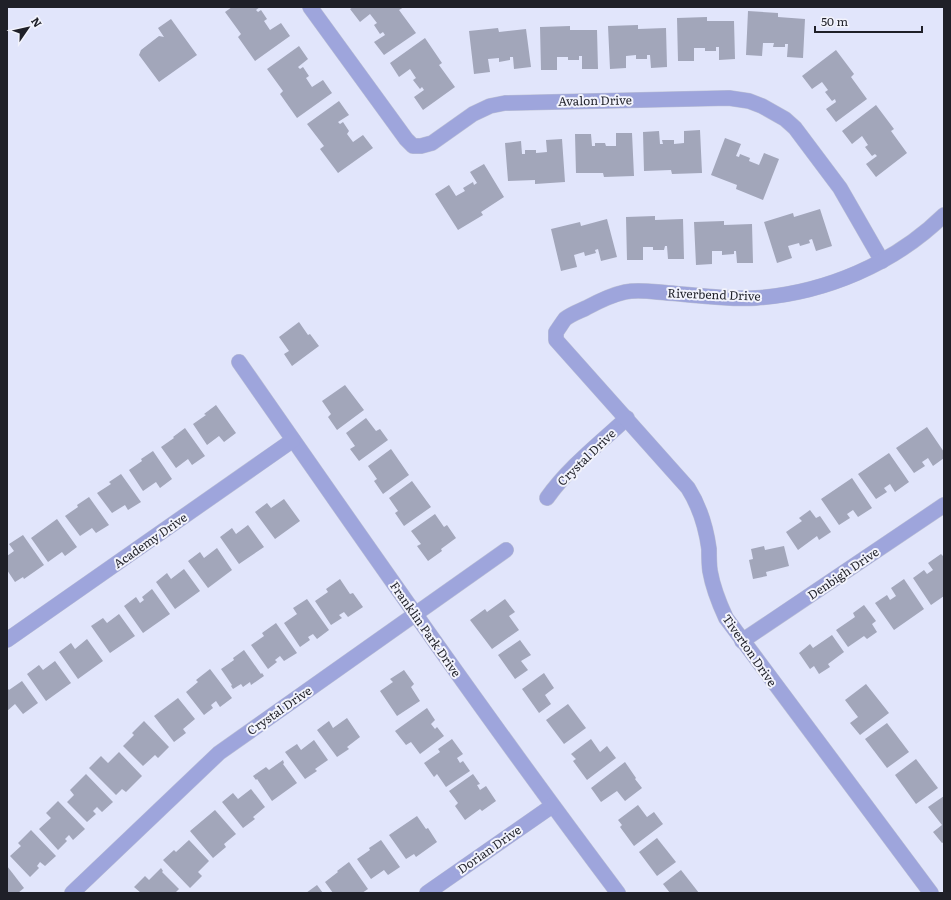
<svg xmlns="http://www.w3.org/2000/svg" width="951" height="900" viewBox="0 0 951 900" font-family="Literata,serif">
<style>
.building{fill:#a2a6ba}
.lines{fill:none;stroke-linecap:round;stroke-linejoin:round}
.minor-casing{stroke:#bec2d5;stroke-width:16}
.minor{stroke:#9ea5dc;stroke-width:15}
.labels{text-anchor:middle;dominant-baseline:central;stroke-width:4;stroke-linejoin:round;paint-order:stroke}
.street-label{font-size:12px;fill:#1f2028;stroke:#f2f3fc}
</style>
<rect width="100%" height="100%" fill="#e1e5fb"/>
<g class="building">
<polygon points="232,7 260,7 256,10 258,12 261,10 267,19 264,21 270,30 281,23 290,36 255,61 238,37 241,34 225,12"/>
<polygon points="353,7 404,7 399,10 416,33 384,55 374,42 385,35 383,32 380,34 374,25 377,23 370,14 360,22 350,9"/>
<polygon points="748,11 778,13 778,17 805,19 803,58 787,57 788,44 785,44 785,47 773,47 774,43 763,43 762,56 746,55"/>
<polygon points="707,17 707,21 734,21 735,59 719,60 719,47 716,47 716,51 705,51 705,48 694,48 694,61 678,61 677,18"/>
<polygon points="171,19 197,55 159,82 139,55 141,50 159,36 164,37 158,28"/>
<polygon points="638,25 638,29 666,28 667,67 651,68 650,55 647,55 647,59 636,59 636,55 626,56 626,68 610,69 608,26"/>
<polygon points="570,26 570,30 597,30 598,69 582,69 582,56 579,56 579,60 568,60 568,57 557,57 557,70 541,70 540,27"/>
<polygon points="498,28 499,32 526,29 531,67 514,69 513,57 510,57 510,60 499,62 499,58 488,59 490,72 474,74 469,31"/>
<polygon points="425,38 442,63 439,65 455,87 423,110 414,97 424,90 422,87 420,89 413,80 416,78 410,69 399,77 390,63"/>
<polygon points="299,46 308,59 298,67 300,69 303,67 309,76 306,78 312,87 323,80 332,93 297,118 280,94 283,91 267,69"/>
<polygon points="836,50 854,74 851,77 867,99 836,122 826,109 836,102 835,99 832,101 825,92 828,90 822,82 812,89 802,76"/>
<polygon points="339,101 349,115 338,122 340,124 343,122 349,131 347,134 353,142 363,135 373,148 338,173 320,149 324,146 307,124"/>
<polygon points="876,105 894,129 891,131 907,153 876,177 866,164 877,156 875,154 872,156 865,147 868,145 862,136 852,144 842,131"/>
<polygon points="700,130 702,173 672,174 671,170 644,171 643,132 659,131 660,144 663,144 662,140 674,140 674,144 684,143 684,131"/>
<polygon points="616,133 632,133 634,176 604,177 603,173 576,173 575,134 591,134 592,146 595,146 595,143 605,143 606,146 616,146"/>
<polygon points="725,138 741,144 736,156 739,157 740,154 750,158 749,161 759,165 764,153 779,159 763,200 736,189 737,185 711,175"/>
<polygon points="562,139 565,182 535,184 535,180 508,181 505,143 521,141 522,154 525,154 525,150 536,150 536,153 547,152 546,140"/>
<polygon points="484,164 504,197 481,212 483,215 458,230 435,194 449,185 456,196 465,191 463,188 473,182 474,185 477,183 470,172"/>
<polygon points="820,209 832,246 816,251 812,239 809,240 810,243 800,246 799,243 788,246 792,258 777,263 764,222 793,213 794,217"/>
<polygon points="655,216 655,220 683,219 684,259 668,259 667,246 665,246 664,250 653,250 653,247 643,247 643,260 627,260 626,217"/>
<polygon points="607,219 617,257 601,261 598,249 595,250 596,253 585,256 584,252 574,255 577,267 561,271 551,229 580,222 581,226"/>
<polygon points="724,221 724,225 752,224 753,263 737,263 736,251 734,251 734,254 722,255 722,251 712,251 712,264 696,265 694,222"/>
<polygon points="299,322 308,335 310,334 319,346 292,366 284,354 289,351 279,337"/>
<polygon points="345,385 364,410 337,430 328,417 331,414 322,401"/>
<polygon points="216,405 236,433 224,442 219,436 207,445 193,424 206,415 204,414"/>
<polygon points="366,418 376,431 380,429 388,440 359,461 350,449 355,446 346,433"/>
<polygon points="927,427 944,452 944,458 933,466 928,458 922,462 925,466 914,473 896,448"/>
<polygon points="185,428 205,456 192,465 188,459 176,468 161,447 174,438 173,437"/>
<polygon points="391,449 409,475 383,494 374,481 377,479 368,466"/>
<polygon points="153,451 172,479 160,488 156,482 143,491 129,470 142,461 141,459"/>
<polygon points="889,453 909,482 895,492 890,484 884,488 887,492 876,499 858,474"/>
<polygon points="121,474 141,502 128,510 125,505 112,513 97,493 111,484 109,482"/>
<polygon points="852,478 872,508 858,517 853,510 847,514 850,518 839,525 821,499"/>
<polygon points="412,481 431,507 404,526 395,513 398,511 389,498"/>
<polygon points="89,497 109,525 96,533 92,528 80,536 65,516 78,507 77,505"/>
<polygon points="284,499 300,521 275,539 255,512 267,503 271,508"/>
<polygon points="810,510 816,518 820,516 831,532 819,540 817,536 798,550 786,532 802,521 799,518"/>
<polygon points="435,514 444,527 447,525 456,538 441,549 442,551 428,561 417,546 421,544 411,531"/>
<polygon points="57,519 77,547 65,556 62,552 48,562 31,538"/>
<polygon points="248,525 264,547 239,564 220,537 232,528 236,534"/>
<polygon points="23,535 44,565 24,579 23,577 15,582 7,570 7,556 14,551 9,544"/>
<polygon points="764,546 765,550 784,546 789,566 766,572 767,576 753,579 749,560 753,559 751,549"/>
<polygon points="217,548 232,570 208,588 188,561 200,552 204,558"/>
<polygon points="941,554 944,557 944,596 931,605 913,578 924,570 927,574 933,570 928,563"/>
<polygon points="184,569 200,591 175,609 156,582 167,573 171,579"/>
<polygon points="340,579 350,594 353,593 363,607 348,617 344,612 339,615 342,618 331,625 315,601 328,592 326,589"/>
<polygon points="904,579 924,609 894,630 875,603 887,595 890,600 896,596 891,588"/>
<polygon points="152,589 170,614 143,633 124,606 136,597 140,603 144,600 142,597"/>
<polygon points="307,599 329,630 317,639 313,634 308,637 310,640 300,647 284,623 297,614 293,608"/>
<polygon points="505,599 515,612 509,616 519,630 492,649 470,620 485,609 487,612"/>
<polygon points="864,605 876,621 872,624 877,632 867,639 864,636 848,647 836,630 855,617 853,613"/>
<polygon points="119,614 135,636 110,653 91,626 103,618 107,623"/>
<polygon points="276,623 297,653 284,661 280,656 275,660 277,662 268,669 251,645 264,636 262,633"/>
<polygon points="832,635 844,652 828,664 830,667 819,674 814,666 810,669 799,653 810,644 813,648"/>
<polygon points="87,639 103,661 78,679 59,652 71,643 75,649"/>
<polygon points="520,640 531,655 521,661 528,670 515,679 498,655"/>
<polygon points="244,650 261,674 262,673 264,676 251,685 250,682 243,687 241,684 233,689 231,686 232,685 221,669 234,660 233,658"/>
<polygon points="55,661 71,683 46,701 27,674 39,665 43,670"/>
<polygon points="210,669 232,698 220,707 216,701 211,705 213,708 204,715 186,692 198,682 196,680"/>
<polygon points="404,670 414,684 411,687 420,701 397,716 380,691 393,682 390,679"/>
<polygon points="544,673 554,688 545,695 551,704 539,713 522,689"/>
<polygon points="22,681 38,703 23,714 15,704 7,711 7,690 8,689 9,690"/>
<polygon points="866,684 889,713 860,735 850,723 858,717 845,700"/>
<polygon points="178,698 195,719 183,729 186,733 174,742 154,716"/>
<polygon points="568,704 586,728 564,744 546,720"/>
<polygon points="427,708 435,720 431,724 435,729 437,727 444,736 420,754 411,742 406,745 395,731"/>
<polygon points="347,718 360,737 347,747 349,749 337,757 317,730 329,721 333,728"/>
<polygon points="144,721 169,747 158,758 155,755 143,766 123,746 134,735 132,733"/>
<polygon points="887,723 909,752 887,768 865,739"/>
<polygon points="452,739 463,754 457,758 460,763 463,761 470,771 446,787 437,774 434,777 424,763 440,752 438,749"/>
<polygon points="591,739 600,752 607,746 616,758 587,780 573,761 576,759 571,754"/>
<polygon points="314,740 328,760 315,769 317,771 305,779 285,752 297,744 301,750"/>
<polygon points="119,752 142,776 126,792 122,789 116,795 89,768 101,756 108,763"/>
<polygon points="916,759 938,788 916,804 895,775"/>
<polygon points="283,760 284,763 283,764 297,783 272,801 257,779 256,780 253,776 266,767 269,770"/>
<polygon points="625,762 636,778 635,779 642,788 625,801 617,791 601,802 591,788"/>
<polygon points="86,774 113,802 102,812 97,807 93,811 96,814 87,822 67,802 74,795 70,790"/>
<polygon points="473,774 480,784 477,785 480,790 486,786 496,801 482,811 480,809 465,820 455,806 458,803 449,791"/>
<polygon points="251,789 265,807 253,817 255,819 243,828 222,802 233,793 238,799"/>
<polygon points="944,796 944,842 942,843 933,832 942,825 928,807"/>
<polygon points="58,801 85,829 73,840 69,835 65,839 67,841 58,850 39,829 51,818 46,813"/>
<polygon points="638,805 647,817 654,812 663,824 634,846 620,827 622,825 618,820"/>
<polygon points="215,810 236,834 224,844 226,847 213,858 190,831"/>
<polygon points="417,816 426,829 428,828 437,842 416,857 414,854 406,859 389,835"/>
<polygon points="31,830 56,856 45,866 40,862 37,866 39,868 30,877 10,856 21,846 18,843"/>
<polygon points="657,838 676,862 657,876 639,852"/>
<polygon points="189,840 209,861 198,872 202,876 190,888 163,860 174,850 176,852"/>
<polygon points="381,840 400,867 388,875 384,870 371,879 357,859 370,850 369,848"/>
<polygon points="349,862 368,889 362,893 333,893 325,882 338,872 337,871"/>
<polygon points="7,866 24,888 18,893 7,893"/>
<polygon points="161,868 163,871 162,872 179,889 175,893 141,893 134,887 145,876 149,880"/>
<polygon points="681,870 699,893 670,893 663,884"/>
<polygon points="317,885 323,893 306,893"/>
</g>
<g class="lines">
<g class="minor-casing">
<g id="minor">
<polyline points="310,7 406,139 413,146 421,146 432,143 473,114 490,106 505,103 729,98 749,101 762,106 785,119 795,128 840,188 882,261"/>
<path d="M239,362C363,540 487,719 618,893"/>
<path d="M547,498C569,467 599,444 627,418"/>
<polyline points="7,640 293,440"/>
<polyline points="742,641 944,505"/>
<polyline points="72,893 219,753 506,550"/>
<polyline points="427,893 552,806"/>
<path d="M931,893L726,618C719,603 713,588 710,571C709,564 709,556 709,549C706,527 700,507 688,488L556,340V332C559,328 562,323 565,319C571,314 580,311 586,308C599,301 611,295 625,292C639,289 654,292 668,293C697,295 727,300 756,298C825,293 894,264 944,215"/>
</g>
</g>
<use href="#minor" class="minor"/>
</g>
<g class="labels">
<g class="street-label">
<text transform="translate(595 100) rotate(-1)">Avalon Drive</text>
<text transform="translate(714 294) rotate(2)">Riverbend Drive</text>
<text transform="translate(586 457) rotate(-44)">Crystal Drive</text>
<text transform="translate(150 540) rotate(-35)">Academy Drive</text>
<text transform="translate(843 573) rotate(-34)">Denbigh Drive</text>
<text transform="translate(426 629) rotate(55)">Franklin Park Drive</text>
<text transform="translate(750 650) rotate(55)">Tiverton Drive</text>
<text transform="translate(279 710) rotate(-35)">Crystal Drive</text>
<text transform="translate(489 849) rotate(-35)">Dorian Drive</text>
</g>
</g>
<rect width="951" height="900" fill="none" stroke="#1f2028" stroke-width="16"/>
<g transform="translate(28 28) rotate(56)" stroke="#f2f3fc" stroke-width="3" paint-order="stroke">
<path d="M0-3L7 15L0 10L-7 15Z" fill="#1f2028"/>
<text y="-6" font-size="11" font-weight="bold" text-anchor="middle" fill="#1f2028">N</text>
</g>
<path d="M815 26v6h107v-6" fill="none" stroke="#1f2028" stroke-width="2"/>
<text x="821" y="26" font-size="12" fill="#1f2028" stroke="#f2f3fc" stroke-width="3" paint-order="stroke">50 m</text>
</svg>
